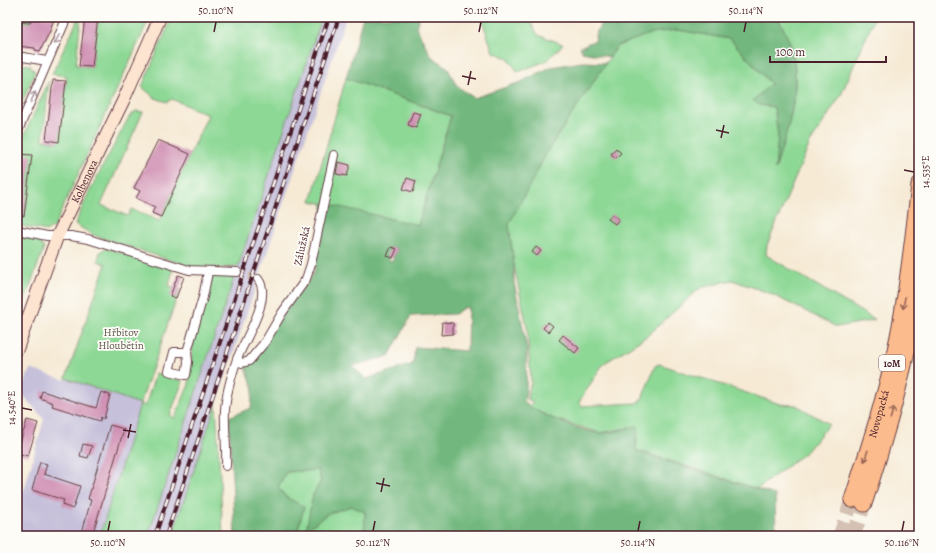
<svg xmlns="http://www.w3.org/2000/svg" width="936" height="553" viewBox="0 0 936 553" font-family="Alegreya,serif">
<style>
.industrial{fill:#c6c0da}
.green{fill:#8dd895;stroke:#6c7c60}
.forest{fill:#72b87e;stroke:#5e6c54;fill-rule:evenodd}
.building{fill:#d091b4}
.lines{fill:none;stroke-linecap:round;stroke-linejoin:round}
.street-tunnel{stroke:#d4c1b3;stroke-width:8;stroke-dasharray:8 4;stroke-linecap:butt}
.highway-tunnel{stroke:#d4c1b3;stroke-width:15;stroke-dasharray:15 8;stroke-linecap:butt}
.street-casing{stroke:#643d44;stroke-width:10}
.secondary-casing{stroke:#643d44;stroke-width:14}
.highway-casing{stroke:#643d44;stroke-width:17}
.street{stroke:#fff;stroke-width:8}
.secondary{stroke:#fde4d1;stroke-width:12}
.highway{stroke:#fbbb8d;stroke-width:15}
.rail-casing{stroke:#4a1f2b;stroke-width:4}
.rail{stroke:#fdfcf7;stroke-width:2.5;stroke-dasharray:8;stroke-linecap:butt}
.oneway{stroke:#ae9aa0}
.oneway2{stroke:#9a6557}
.ticks{fill:none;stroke:#4a1f2b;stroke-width:1.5}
.labels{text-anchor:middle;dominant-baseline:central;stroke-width:3.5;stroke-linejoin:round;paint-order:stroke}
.shield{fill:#fdfcf7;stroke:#806168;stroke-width:1}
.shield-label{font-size:10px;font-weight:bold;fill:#4a1f2b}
.street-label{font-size:11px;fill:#4a1f2b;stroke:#fdfcf7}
.park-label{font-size:11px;fill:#5e564b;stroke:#fdfcf7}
.neatline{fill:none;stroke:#4a1f2b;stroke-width:1.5}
.ticks-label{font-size:10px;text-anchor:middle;fill:#4a1f2b}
</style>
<rect width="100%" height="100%" fill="#fdfcf7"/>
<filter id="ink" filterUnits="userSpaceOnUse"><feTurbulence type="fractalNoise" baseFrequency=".025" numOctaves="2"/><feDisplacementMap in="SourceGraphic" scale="8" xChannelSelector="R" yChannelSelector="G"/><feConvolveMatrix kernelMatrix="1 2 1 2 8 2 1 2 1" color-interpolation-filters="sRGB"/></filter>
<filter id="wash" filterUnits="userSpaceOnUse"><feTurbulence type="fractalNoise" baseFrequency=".012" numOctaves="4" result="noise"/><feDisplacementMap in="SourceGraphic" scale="16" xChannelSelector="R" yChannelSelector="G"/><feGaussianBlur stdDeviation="0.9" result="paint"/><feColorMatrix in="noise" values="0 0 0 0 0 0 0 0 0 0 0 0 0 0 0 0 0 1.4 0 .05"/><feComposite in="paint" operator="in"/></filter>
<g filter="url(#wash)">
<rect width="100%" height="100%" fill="#f6ead5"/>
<g class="industrial">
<polygon points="322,17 346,17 172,536 148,536"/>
<polygon points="30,369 65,380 66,378 140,404 100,536 17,536 17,494 24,490 44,419 20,392"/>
</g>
<g class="green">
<polygon points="17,17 33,17 30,23 17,22"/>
<polygon points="79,17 81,17 76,65 92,67 98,17 150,17 54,227 47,231 17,225 17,215 24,216 31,156 18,154 17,151 49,81 43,140 58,142 67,76 52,74"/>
<polygon points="172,17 237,17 255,20 258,17 322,17 238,267 197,269 93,235 75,224 88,194 129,117 136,111 143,112 101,205 128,216 131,209 159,221 161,217 208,115 172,99 167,102 155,98 142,87"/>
<polygon points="481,17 528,17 538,35 563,44 548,60 518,72 508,58 493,52"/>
<path d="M778,17H875L841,95L810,143L767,245L766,255L875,320L837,327L769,293L732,280L700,288L647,336L603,364L579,402L582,406L637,403L642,399L655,366L659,364L780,404L796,405L829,424L807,451L757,489L636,450L637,426L600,433L551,418L529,407L533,402L527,399L531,382L527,327L514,265L508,224L550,147L617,46L653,32L678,30L730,39L771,84L759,105L774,107L778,135L776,167C787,131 801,93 793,54C791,42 783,29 778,17Z"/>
<polygon points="17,64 30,65 35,72 17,114"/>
<polygon points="346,78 451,116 418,225 311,201"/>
<polygon points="17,235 35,238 44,248 17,321"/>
<polygon points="106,248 173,269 169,286 180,289 140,404 145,406 156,373 183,381 170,415 175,418 189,384 193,343 213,275 228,275 234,278 148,536 100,536 140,404 66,378 106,264 98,261 100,252"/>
<polygon points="216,404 223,536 172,536"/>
<polygon points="318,470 321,481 313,495 307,529 327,514 351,506 365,512 364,536 296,536 304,507 286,497 278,487 286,472"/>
</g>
<g class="forest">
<path d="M363,17H419L416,27L431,56L447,67L457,86L474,98L521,82L551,67L582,62L606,63L550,147L509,224L514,265V282L527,349L526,392L524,402C535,413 585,433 601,433C613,433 626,428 638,426L636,451L775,495L776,536H364L365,512L351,506L327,514L306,530L313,495L321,481L318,470L286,472L278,487L286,497L304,507L296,536H235L229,417L251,408L253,388L245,364L314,273L322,232L323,203L418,225L451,116L346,78ZM391,247L397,249L392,261L389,260L390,257L387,256ZM468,307L467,351L415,347L413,364L366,379L352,366L389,356L411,316L455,314L463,308Z"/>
<path d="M628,17H778C783,29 791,42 793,54C800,94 787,132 775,170L778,135L774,107L759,105L753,100L771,84L730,39L678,30L652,33L617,46L610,57L582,52L580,47L596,40L595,35L602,22L609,23L616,28Z"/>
</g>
<g id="blocks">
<g class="building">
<polygon points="33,17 55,17 51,27 52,27 40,51 35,50 35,48 17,46 17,22 30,23"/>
<polygon points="85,17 98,17 92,67 79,66"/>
<polygon points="53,80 66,81 59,142 46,140"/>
<polygon points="413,112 421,114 416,128 408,125"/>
<polygon points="158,140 190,154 161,217 152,213 155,207 136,198 140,191 134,188"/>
<polygon points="616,148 621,153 616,158 611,154"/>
<polygon points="18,154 32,155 24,216 17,215"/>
<polygon points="338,162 350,165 347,176 336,174"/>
<polygon points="407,178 416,181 413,192 403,189"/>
<polygon points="612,214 619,219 615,224 608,219"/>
<polygon points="391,247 397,249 393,258 387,256"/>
<polygon points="536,247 541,251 537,256 532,252"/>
<polygon points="178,275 184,277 176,298 170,296"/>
<polygon points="442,322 453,323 453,334 441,335"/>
<polygon points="548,322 553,326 548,332 543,328"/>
<polygon points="563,335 579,348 575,353 559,340"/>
<polygon points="42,391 96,408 101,392 110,395 104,419 101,417 100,421 52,406 53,403 40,398"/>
<polygon points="27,420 38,423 28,456 17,453"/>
<polygon points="110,425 124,429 92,536 81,536 91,500 88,499"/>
<polygon points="83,444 92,446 88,458 80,456"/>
<polygon points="40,462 47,464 44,474 80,486 73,509 62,505 64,500 32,490"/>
</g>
</g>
</g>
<g filter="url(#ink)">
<use href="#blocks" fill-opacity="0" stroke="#643d44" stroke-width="1"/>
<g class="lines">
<polyline class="street-tunnel" points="237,272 258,279"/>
<g class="highway-tunnel">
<polyline points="840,536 852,500"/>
<polyline points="853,536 864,504"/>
</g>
<g class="street-casing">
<g id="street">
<polyline points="17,56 47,61"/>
<polyline points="17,133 67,17"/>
<polyline points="17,230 47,236 71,236 88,239 189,270 237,272"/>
<polyline points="187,352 188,362 186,375 169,371 174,352 187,352 203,297 208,272"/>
<polyline points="237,360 242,363 249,361 265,342 282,313 306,279 311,264 334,155"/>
<path d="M226,466C227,447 224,428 225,410C226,394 232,374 237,359C244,340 273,298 258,279"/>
</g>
</g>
<g class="secondary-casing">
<g id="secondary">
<path id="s1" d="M17,349L57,237L124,99L160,17"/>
</g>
</g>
<g class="highway-casing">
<g id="highway">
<path id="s2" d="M852,500C869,446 887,392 898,336C908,286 913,235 919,185"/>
<path d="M864,504C887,433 908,362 919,287"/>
</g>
</g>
<use href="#street" class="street"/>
<use href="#secondary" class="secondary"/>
<use href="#highway" class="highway"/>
<g class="rail-casing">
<g id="rail">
<polyline points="155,536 329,17"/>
<polyline points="166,536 339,17"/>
</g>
</g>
<use href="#rail" class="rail"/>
</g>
<defs><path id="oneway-shaft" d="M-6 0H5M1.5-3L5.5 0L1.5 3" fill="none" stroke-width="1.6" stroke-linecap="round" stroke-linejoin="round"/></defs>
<g class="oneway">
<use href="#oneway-shaft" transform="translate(57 39) rotate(115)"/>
<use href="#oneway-shaft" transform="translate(33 97) rotate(-66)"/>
</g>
<g class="oneway2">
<use href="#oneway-shaft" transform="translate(904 303) rotate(100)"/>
<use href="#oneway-shaft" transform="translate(892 413) rotate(-74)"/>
<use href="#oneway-shaft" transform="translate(866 456) rotate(108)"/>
</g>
</g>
<path class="ticks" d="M214,32L216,22M479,32L481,22M744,32L746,22M462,76L476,79M468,85L471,71M716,130L729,133M721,138L724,125M904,170L914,172M22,408L32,410M123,430L136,432M128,438L131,424M376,483L390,486M381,492L384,478M108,531L110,521M373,531L375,521M638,531L640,521M902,531L904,521"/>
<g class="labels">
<rect class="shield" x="879" y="355" width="26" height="16" rx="3"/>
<g class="shield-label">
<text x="892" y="363">10M</text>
</g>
<g class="street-label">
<text stroke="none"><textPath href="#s1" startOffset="181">Kolbenova</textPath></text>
<text transform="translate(302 246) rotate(-77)">Zálužská</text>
<text stroke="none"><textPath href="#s2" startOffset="90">Novopacká</textPath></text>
</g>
<g class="park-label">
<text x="121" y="332">Hřbitov<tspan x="121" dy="13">Hloubětín</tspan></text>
</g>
</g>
<rect width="936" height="553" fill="none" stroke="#fdfcf7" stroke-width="44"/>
<path d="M770 56v6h116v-6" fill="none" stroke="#4a1f2b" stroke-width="2"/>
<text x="776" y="56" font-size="12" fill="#4a1f2b" stroke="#fdfcf7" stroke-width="3" paint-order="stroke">100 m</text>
<rect x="22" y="22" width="892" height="509" class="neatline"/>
<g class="ticks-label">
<text x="216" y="14">50.110°N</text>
<text x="481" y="14">50.112°N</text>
<text x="746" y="14">50.114°N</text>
<text transform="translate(925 172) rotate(-90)" y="4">14.535°E</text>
<text transform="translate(11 408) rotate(-90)" y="4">14.540°E</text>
<text x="108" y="546">50.110°N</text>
<text x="373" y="546">50.112°N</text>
<text x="638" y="546">50.114°N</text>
<text x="902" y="546">50.116°N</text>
</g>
</svg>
